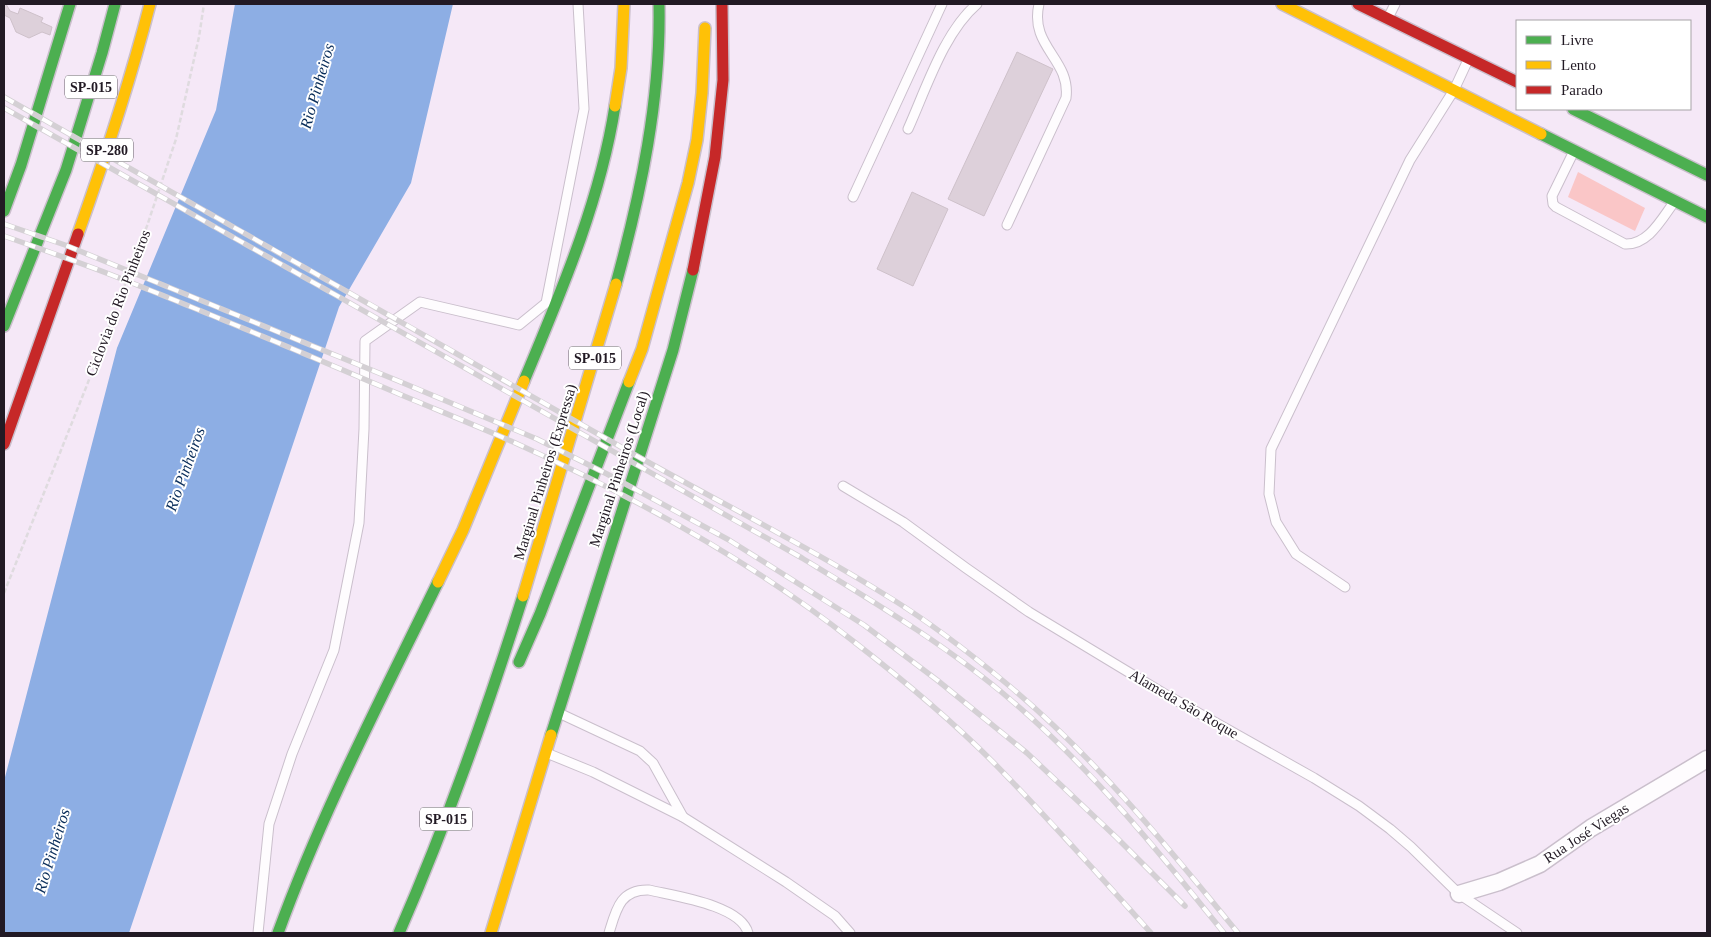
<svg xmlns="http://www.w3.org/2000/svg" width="1711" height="937" viewBox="0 0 1711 937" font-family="'Times New Roman',serif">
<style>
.green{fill:#fac6c7}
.water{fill:#8daee4}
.building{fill:#ddd0da;stroke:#cec1ca}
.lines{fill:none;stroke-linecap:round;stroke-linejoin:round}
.lane-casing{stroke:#cabfcc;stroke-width:11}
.street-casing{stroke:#cabfcc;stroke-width:19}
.fast-casing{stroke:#cabfcc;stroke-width:14}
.slow-casing{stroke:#cabfcc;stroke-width:14}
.jam-casing{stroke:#cabfcc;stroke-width:14}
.path{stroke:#dfdbdf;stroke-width:2.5;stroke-dasharray:5 2.5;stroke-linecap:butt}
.lane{stroke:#fefcfe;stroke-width:9}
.street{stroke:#fefcfe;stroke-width:16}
.fast{stroke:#4caf50;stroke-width:11}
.slow{stroke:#ffc107;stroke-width:11}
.jam{stroke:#c62828;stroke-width:11}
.rail-casing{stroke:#d4d0d4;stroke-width:5.5}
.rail{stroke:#fff;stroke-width:4;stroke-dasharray:11;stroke-linecap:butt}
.labels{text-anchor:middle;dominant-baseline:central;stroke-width:4;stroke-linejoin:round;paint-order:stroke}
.shield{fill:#fff;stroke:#645f66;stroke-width:1}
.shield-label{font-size:14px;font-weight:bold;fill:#221a24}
.street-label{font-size:15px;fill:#221a24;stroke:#fff}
.water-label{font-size:16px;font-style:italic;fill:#082c59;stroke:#fff}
</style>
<rect width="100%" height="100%" fill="#f5e8f7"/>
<polygon class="green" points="1578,172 1645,208 1635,231 1568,197"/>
<polygon class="water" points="235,4 453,4 411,183 339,307 129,933 4,933 4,781 117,348 216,110"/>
<g class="building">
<polygon points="4,4 6,4 10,11 18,14 20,8 43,18 41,22 52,27 50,35 42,32 29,38 16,32 10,18 4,15"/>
<polygon points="1017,52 1053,69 984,216 948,199"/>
<polygon points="912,192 948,209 913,286 877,269"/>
</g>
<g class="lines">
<g class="lane-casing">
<g id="lane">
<polyline points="1388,18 1395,4"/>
<path d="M908,129C926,89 944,32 977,4"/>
<path d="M1574,151L1552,196L1553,204L1556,207L1625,244C1649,245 1662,218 1675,201"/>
<polyline points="853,197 942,4"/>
<path d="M1007,225L1066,98C1071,59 1029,47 1039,4"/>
<polyline points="843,486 903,522 966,568 1029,612 1163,693 1314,778 1359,806 1390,829 1411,847 1459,894 1517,933"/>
<polyline points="1345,587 1296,554 1276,522 1269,494 1271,449 1410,160 1454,90 1468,60"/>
<polyline points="561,714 640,751 653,763 683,817"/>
<polyline points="549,754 593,772 683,817 786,882 835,916 850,933"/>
<polyline points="258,933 269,824 292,754 334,650 359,523 364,429 365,341 420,302 519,325 546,303 584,109 578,4"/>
<path d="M609,933C616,910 620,889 649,890C674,896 741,905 748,933"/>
</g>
</g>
<g class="street-casing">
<polyline id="street" points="1459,894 1499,882 1540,864 1591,828 1707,759"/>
</g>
<g class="fast-casing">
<g id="fast">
<polyline points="1573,109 1707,175"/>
<polyline points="1541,134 1707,217"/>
<polyline points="4,211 21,165 70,4"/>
<path d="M616,284C641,193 661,98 659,4"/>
<polyline points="4,326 66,170 102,53 115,4"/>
<path d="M524,381C561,292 600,202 615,106"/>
<polyline points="519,662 540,614 629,382"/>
<polyline points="551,735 673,350 693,270"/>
<path d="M278,933C322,812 382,697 438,582"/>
<path d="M399,933C447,823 487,710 523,596"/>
</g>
</g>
<g class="slow-casing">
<g id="slow">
<polyline points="1282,4 1541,134"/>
<polyline points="615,106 621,68 624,4"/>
<path d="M78,234C105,158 130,82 150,4"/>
<polyline points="629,382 642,349 688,183 697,140 702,93 705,28"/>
<polyline points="438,582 463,530 524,381"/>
<polyline points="523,596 616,284"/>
<polyline points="491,933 551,735"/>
</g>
</g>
<g class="jam-casing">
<g id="jam">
<polyline points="1358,4 1517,82"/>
<polyline points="693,270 715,157 723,80 722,4"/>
<polyline points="4,444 78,234"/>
</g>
</g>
<polyline class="path" points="4,593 87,385 147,226 176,139 199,37 204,4"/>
<use href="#lane" class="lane"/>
<use href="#street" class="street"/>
<use href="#fast" class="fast"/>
<use href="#slow" class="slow"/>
<use href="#jam" class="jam"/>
<g class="rail-casing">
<g id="rail">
<path d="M4,97C210,214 416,330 621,447C711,498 804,544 892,599C932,624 971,654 1007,684C1095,757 1166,845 1238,933"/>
<path d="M4,108L802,558C874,602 948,646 1012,701C1092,769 1159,852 1224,933"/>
<polyline points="4,224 65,245 396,380 537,439 607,474 729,540 864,625 937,680 1027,753 1117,838 1185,906"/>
<path d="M4,236C47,251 90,266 132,283C217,317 301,352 385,388C427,406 470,423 511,441C631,495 750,560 853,641C902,679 950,719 993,762C1048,818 1099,875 1151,933"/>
</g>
</g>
<use href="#rail" class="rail"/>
</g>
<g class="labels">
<g class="shield">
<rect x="65" y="75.5" width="52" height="23" rx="4"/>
<rect x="81" y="138.5" width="52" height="23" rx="4"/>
<rect x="569" y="346.5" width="52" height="23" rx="4"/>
<rect x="420" y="807.5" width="52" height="23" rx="4"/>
</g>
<g class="shield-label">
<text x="91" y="87">SP-015</text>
<text x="107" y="150">SP-280</text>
<text x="595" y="358">SP-015</text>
<text x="446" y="819">SP-015</text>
</g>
<g class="street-label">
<text transform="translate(118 303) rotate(-69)">Ciclovia do Rio Pinheiros</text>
<text transform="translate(619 469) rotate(-72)">Marginal Pinheiros (Local)</text>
<text transform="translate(545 472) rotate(-73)">Marginal Pinheiros (Expressa)</text>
<text transform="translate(1184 704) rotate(30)">Alameda São Roque</text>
<text transform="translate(1586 833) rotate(-33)">Rua José Viegas</text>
</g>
<g class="water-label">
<text transform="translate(317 86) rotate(-74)">Rio Pinheiros</text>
<text transform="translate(185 469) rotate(-70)">Rio Pinheiros</text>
<text transform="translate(52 851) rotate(-73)">Rio Pinheiros</text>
</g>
</g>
<rect width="1711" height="937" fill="none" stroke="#221a24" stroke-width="10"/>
<rect x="1516" y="20" width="175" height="90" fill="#ffffff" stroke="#a7a3a7"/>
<rect x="1526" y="36" width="25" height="8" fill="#4caf50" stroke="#a7a3a7"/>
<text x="1561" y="45" font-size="15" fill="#221a24">Livre</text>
<rect x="1526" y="61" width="25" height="8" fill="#ffc107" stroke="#a7a3a7"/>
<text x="1561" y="70" font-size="15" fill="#221a24">Lento</text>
<rect x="1526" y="86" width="25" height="8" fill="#c62828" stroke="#a7a3a7"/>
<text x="1561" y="95" font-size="15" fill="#221a24">Parado</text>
</svg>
